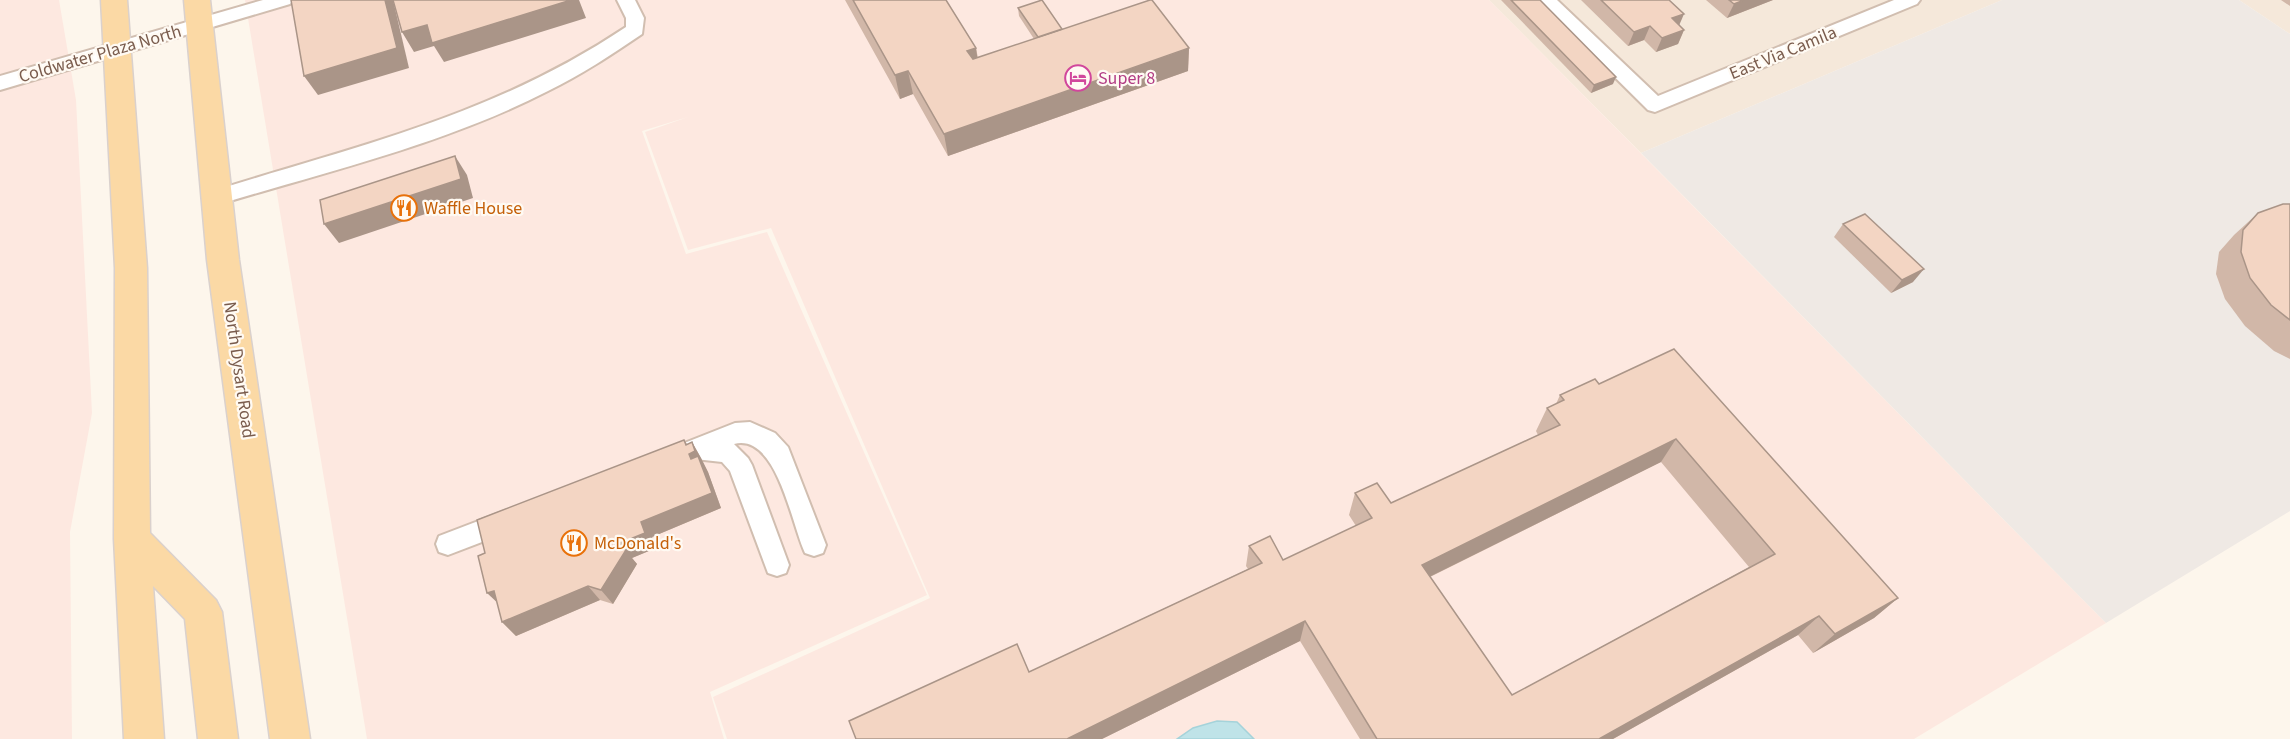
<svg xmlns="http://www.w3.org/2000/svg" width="2290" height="739" viewBox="0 0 2290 739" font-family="'Source Sans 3',sans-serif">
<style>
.residential{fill:#f5e8da}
.commercial{fill:#fde8e0}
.industrial{fill:#efe9e4}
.water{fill:#bfe3e8;stroke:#a5d3da;stroke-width:1.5}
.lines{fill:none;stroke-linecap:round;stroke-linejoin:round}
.service-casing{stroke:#d1beb0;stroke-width:4}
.primary-casing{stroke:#dad1cd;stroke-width:3}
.service{fill:#fff;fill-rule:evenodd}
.primary{fill:#fbd9a5;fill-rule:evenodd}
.wall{fill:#d1b7a8;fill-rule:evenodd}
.shaded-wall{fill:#aa9588}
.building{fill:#f3d5c3;stroke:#aa9588;stroke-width:1.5;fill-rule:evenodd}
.labels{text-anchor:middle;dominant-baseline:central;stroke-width:4.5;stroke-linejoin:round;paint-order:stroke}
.street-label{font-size:18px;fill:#7a5c4d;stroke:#fffaf3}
.hotel-label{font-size:18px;fill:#b23c85;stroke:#fffaf3;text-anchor:start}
.food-label{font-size:18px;fill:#c56008;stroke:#fffaf3;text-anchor:start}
</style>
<rect width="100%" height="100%" fill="#fdf6ec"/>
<g class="residential">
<polygon points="1489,0 2002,0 1641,153"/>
<polygon points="2239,0 2290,0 2290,34"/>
</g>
<g class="commercial">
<polygon points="0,0 59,0 76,100 92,413 70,532 72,739 0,739"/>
<polygon points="245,0 1489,0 2106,623 1914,739 727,739 713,697 930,598 771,228 688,250 645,132 688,117 642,131 686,254 767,232 927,595 710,692 724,739 367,739"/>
</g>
<polygon class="industrial" points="2002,0 2239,0 2290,34 2290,511 2106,623 1641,153"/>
<polygon class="water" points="1217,721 1237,722 1254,739 1177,739 1193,728"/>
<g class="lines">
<g class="service-casing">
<g id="service">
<polygon points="263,0 293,0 290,4 0,90 0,76"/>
<path d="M617,0H635L644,18L642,34C611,55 581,75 548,91C445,144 328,171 217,205L210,202L207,197L210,192C359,145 493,116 626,27V18Z"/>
<polygon points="1537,0 1557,0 1658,96 1894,0 1920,0 1917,4 1655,112 1648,110"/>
<path d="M750,422L775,433L788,447L826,545L823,553L814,556L805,553C791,523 777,433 734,444L748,458L752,465L789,565L786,573L777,576L768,573L730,471L722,462L695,459L667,470L659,467L655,460L659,453L735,423Z"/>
<polygon points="507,510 516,513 519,521 516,529 448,555 439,552 436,544 439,536"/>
</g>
</g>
<g class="primary-casing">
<g id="primary">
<polygon points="101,0 127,0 147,268 150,533 216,600 222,612 238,739 198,739 185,619 153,586 164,739 124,739 114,539 115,268"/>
<polygon points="184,0 210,0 239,260 310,739 270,739 207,260"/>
</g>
</g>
<use href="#service" class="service"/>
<use href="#primary" class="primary"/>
</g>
<g class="wall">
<polygon points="845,0 946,0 976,48 978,58 1034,39 1019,16 1018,8 1062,29 1189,48 1188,71 948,156 913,94 900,99"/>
<polygon points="1501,0 1540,0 1613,84 1591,93"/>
<polygon points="1581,0 1669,0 1679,25 1684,30 1678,44 1656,52 1644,40 1628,46"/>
<polygon points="1706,0 1773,0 1727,18"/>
<polygon points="2281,0 2290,0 2290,6"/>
<polygon points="2290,204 2290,359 2274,351 2245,326 2225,299 2216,274 2219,252 2234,235 2258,213"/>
<polygon points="1843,224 1913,282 1891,293 1834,237"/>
<path d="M1599,384L1898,598L1874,618L1813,653L1798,635L1613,739H1360L1300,641L1102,739H856L1029,672L1248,569L1246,566L1249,546L1283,560L1356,526L1349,515L1355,493L1391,503L1538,435L1536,431L1547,408L1556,404L1560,395ZM1661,462L1749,567L1512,695L1430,577Z"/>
<polygon points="684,440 687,444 692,442 701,458 708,472 721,508 652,537 656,548 632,558 637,564 613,604 600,600 516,636 502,622 485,553"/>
</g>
<g class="shaded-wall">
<polygon points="385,0 393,0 409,68 318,95 304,76"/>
<polygon points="571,0 579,0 586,18 444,62 434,46 414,52 402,32 427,25"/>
<polygon points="1744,0 1773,0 1727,18 1734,4"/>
<polygon points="1684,14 1678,28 1672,18"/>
<polygon points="1650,26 1644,40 1628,46 1634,32"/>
<polygon points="1684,30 1678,44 1656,52 1662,38"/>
<polygon points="976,48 979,71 967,51"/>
<polygon points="1189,48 1188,71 948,156 944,134"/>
<polygon points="908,71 913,94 900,99 895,75"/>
<polygon points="1616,77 1613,84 1591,93 1594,85"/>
<polygon points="455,156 467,175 473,198 339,243 324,224"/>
<polygon points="1924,269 1913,282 1891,293 1902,280"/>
<polygon points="1676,439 1661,462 1413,585 1422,565"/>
<polygon points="684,440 692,453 692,442 701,458 708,472 721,508 652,537 656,548 632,558 637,564 613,604 601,590 615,545 641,522 691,459"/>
<polygon points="588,586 600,600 516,636 502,622"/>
<polygon points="494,591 502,607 487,593"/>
<polygon points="1898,598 1874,618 1813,653 1835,634"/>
<polygon points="1819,616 1798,635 1613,739 1599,739"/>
<polygon points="1305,621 1300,641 1102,739 1067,739"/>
</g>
<g class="building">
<polygon points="291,0 385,0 397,48 304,76"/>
<polygon points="393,0 571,0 432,43 427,25 402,32"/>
<polygon points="853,0 946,0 976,48 967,51 973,59 1150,0 1152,0 1189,48 944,134 908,71 895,75"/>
<polygon points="1042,0 1062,29 1038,37 1018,8"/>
<polygon points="1511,0 1540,0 1616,77 1594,85"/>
<polygon points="1601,0 1669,0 1684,14 1672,18 1684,30 1662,38 1650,26 1634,32"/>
<polygon points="1729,0 1744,0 1734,4"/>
<polygon points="455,156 461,179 324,224 320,200"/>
<polygon points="2283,204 2290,204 2290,320 2271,305 2250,278 2241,252 2243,230 2258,213"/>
<polygon points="1865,214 1924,269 1902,280 1843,224"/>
<path d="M1674,349L1898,598L1835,634L1819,616L1599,739H1377L1305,621L1067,739H856L849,721L1017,644L1029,672L1262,563L1249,546L1270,536L1283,560L1372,518L1355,493L1377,483L1391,503L1560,425L1547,408L1564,400L1560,395L1595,379L1599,384ZM1676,439L1775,554L1512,695L1422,565Z"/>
<polygon points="684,440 686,445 692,442 695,451 689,454 691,459 698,456 712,493 641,522 645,533 615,545 626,550 601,590 588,586 502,622 494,591 487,593 478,556 485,553 477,520"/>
</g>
<defs>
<g id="hotel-ring" transform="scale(1.35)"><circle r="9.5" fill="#fffaf3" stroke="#d1479c" stroke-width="1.5"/><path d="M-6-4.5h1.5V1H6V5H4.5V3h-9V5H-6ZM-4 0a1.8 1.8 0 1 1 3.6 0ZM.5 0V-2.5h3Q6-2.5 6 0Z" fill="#d1479c"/></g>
<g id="restaurant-ring" transform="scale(1.35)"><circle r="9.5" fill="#fffaf3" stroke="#e8710a" stroke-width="1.5"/><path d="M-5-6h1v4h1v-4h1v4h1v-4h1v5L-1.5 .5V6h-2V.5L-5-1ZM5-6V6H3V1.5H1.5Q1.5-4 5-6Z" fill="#e8710a"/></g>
</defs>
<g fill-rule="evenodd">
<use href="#hotel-ring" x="1078" y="78"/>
<use href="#restaurant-ring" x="404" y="208"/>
<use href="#restaurant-ring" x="574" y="543"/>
</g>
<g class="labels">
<g class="street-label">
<text transform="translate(1783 53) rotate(-22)">East Via Camila</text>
<text transform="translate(100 54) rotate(-16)">Coldwater Plaza North</text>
<text transform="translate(239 370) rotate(82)">North Dysart Road</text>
</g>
<g class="hotel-label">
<text x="1098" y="78">Super 8</text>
</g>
<g class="food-label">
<text x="424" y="208">Waffle House</text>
<text x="594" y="543">McDonald's</text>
</g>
</g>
</svg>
